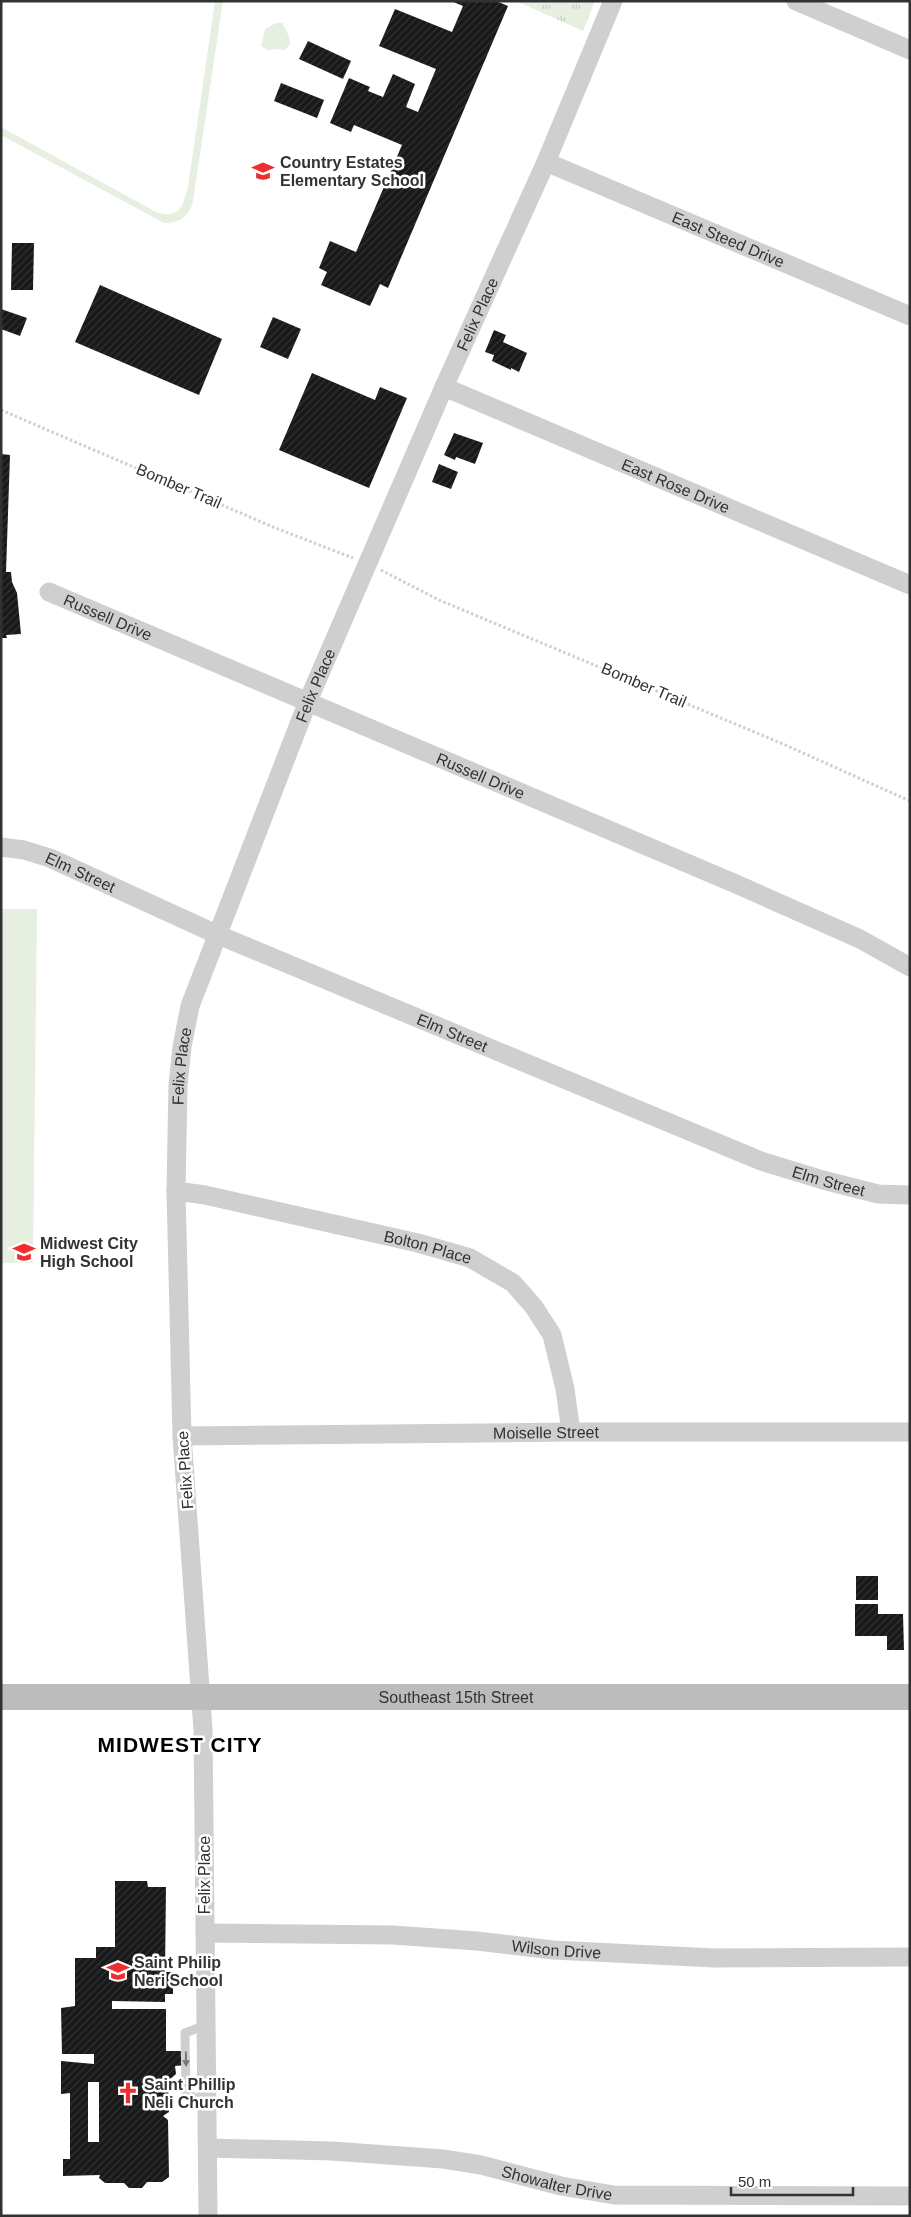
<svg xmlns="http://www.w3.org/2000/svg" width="911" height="2217" viewBox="0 0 911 2217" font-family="Helvetica,sans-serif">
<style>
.grass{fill:url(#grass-tufts)}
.park{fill:#e7efe1}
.building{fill:url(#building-hatch);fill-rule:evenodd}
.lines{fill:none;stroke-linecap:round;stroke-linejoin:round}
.path{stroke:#cfcfcf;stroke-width:3;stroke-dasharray:2.5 2.5;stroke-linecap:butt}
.service{stroke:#cfcfcf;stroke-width:9}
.minor{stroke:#cfcfcf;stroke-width:19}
.secondary{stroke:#bcbcbc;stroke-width:26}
.oneway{fill:#797979}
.labels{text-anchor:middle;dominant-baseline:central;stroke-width:5;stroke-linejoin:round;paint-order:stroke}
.poi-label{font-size:16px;font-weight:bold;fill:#323232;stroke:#fff;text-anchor:start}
.street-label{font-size:16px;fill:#323232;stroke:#fff}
.district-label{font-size:21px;font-weight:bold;letter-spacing:1px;fill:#000;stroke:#fff}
</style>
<defs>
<pattern id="grass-tufts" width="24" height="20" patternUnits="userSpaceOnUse" patternTransform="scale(1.25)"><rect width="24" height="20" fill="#e7efe1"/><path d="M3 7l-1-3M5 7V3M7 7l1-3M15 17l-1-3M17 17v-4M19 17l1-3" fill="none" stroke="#c7cdc2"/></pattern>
<pattern id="building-hatch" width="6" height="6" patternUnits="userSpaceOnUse" patternTransform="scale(1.25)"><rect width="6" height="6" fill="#191919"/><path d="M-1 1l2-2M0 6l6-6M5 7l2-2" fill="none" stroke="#323232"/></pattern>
</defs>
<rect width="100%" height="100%" fill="#fff"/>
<polygon class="grass" points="516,1 595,1 583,31"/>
<g class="park">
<path d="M215,1H223L193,201C189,217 180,223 164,223L1,135V127L156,212C180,219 182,208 188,187Z"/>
<path d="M276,23H282C286,30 290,36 290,44L285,50L272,49L269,51L261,46L265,29Z"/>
<polygon points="1,909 37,909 33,1263 1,1263"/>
</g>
<g class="building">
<polygon points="451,1 496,1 508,6 388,288 380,284 370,306 321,285 327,272 319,268 330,241 356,252 402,145 354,125 351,132 330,123 349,78 370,87 368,91 383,97 393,74 415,84 406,107 418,112 436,69 379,46 395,9 452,32 463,6"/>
<polygon points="308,41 351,61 343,79 299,59"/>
<polygon points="281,83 324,100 317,118 274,101"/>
<polygon points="12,243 34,243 33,290 11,290"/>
<polygon points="100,285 222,339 199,395 75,342"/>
<polygon points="1,309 27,318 20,336 1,329"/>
<polygon points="273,317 301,329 288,359 260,347"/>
<polygon points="494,330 506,335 503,342 527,353 519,372 511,368 511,370 492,361 494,355 485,352"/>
<polygon points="312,373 375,400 380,387 407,398 369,488 279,450"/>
<polygon points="454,433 483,443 475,464 456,457 455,460 444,455"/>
<polygon points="1,454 10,455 6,572 11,572 12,582 17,593 21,634 6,635 7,638 1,638"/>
<polygon points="439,464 458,472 451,489 432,482"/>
<rect x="856" y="1576" width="22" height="24"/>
<polygon points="855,1604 878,1604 878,1614 903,1614 904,1650 887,1650 887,1636 855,1636"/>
<path d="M115,1881H147L148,1887H166L165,1972H173V1994H165V2002L112,2001V2009H166V2051H186V2065L175,2066L176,2074L168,2081L169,2112L163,2116L168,2120L169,2177L162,2182H147L142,2188H129L124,2183H105L99,2178L100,2175L63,2176V2159H70V2093L61,2094V2061L94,2064V2054H62L61,2008L75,2006V1958H96V1947H115ZM88,2082H99V2142H88Z"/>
</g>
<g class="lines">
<g class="path">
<polyline points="1,410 273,527 353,558"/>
<polyline points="381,570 439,600 783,744 910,801"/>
</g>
<polyline class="service" points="206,2025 185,2033 186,2093 207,2104"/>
<g class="minor">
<polyline points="796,1 910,50"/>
<path id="s1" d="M546,162L910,316"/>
<path id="s2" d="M444,387L910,585"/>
<path id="s3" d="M49,592L736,884L860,939L910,967"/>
<path id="s4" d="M1,847L24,850L50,858L216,934L761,1161L823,1180L878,1194L910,1195"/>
<path id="s5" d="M176,1191L205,1195L418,1243L470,1258L513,1283L534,1307L552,1335L565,1389L571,1432"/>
<path id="s6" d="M182,1436L571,1432H910"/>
<path id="s7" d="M205,1933L393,1935L477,1941L553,1950L714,1958L910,1957"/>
<path id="s8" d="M208,2148L332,2151L443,2159L481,2165L561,2186L614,2195L910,2196"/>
<path id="s9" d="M208,2216L203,1730L182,1436L176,1191L178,1085L182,1047L190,1006L308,701L444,387L546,162L613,1"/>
</g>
<path class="secondary" id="s10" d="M1,1697H910"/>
</g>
<defs><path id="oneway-solid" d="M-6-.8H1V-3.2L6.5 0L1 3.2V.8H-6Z" transform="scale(1.25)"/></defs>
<use class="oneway" href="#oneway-solid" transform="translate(186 2059) rotate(89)"/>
<defs>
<g id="school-bare" transform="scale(1.725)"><path d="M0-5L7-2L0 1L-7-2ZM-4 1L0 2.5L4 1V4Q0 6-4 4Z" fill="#f02e2f" stroke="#fff" stroke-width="2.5" paint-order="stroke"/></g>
<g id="church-bare" transform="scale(1.725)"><path d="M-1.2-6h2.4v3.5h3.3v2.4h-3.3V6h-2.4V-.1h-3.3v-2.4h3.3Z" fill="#f02e2f" stroke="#fff" stroke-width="2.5" paint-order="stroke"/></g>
</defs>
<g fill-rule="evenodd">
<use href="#school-bare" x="263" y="171"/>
<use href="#school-bare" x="24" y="1252"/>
<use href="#school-bare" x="118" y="1971"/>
<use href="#church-bare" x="128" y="2093"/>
</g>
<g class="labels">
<g class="poi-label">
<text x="280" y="162">Country Estates<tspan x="280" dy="18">Elementary School</tspan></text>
<text x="40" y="1243">Midwest City<tspan x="40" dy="18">High School</tspan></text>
<text x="134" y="1962">Saint Philip<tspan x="134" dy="18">Neri School</tspan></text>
<text x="144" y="2084">Saint Phillip<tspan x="144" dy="18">Neli Church</tspan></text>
</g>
<g class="street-label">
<text stroke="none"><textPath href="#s1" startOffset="198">East Steed Drive</textPath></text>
<text stroke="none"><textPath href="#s9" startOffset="1961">Felix Place</textPath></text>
<text transform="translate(179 486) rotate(23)">Bomber Trail</text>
<text stroke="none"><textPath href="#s2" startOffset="252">East Rose Drive</textPath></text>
<text stroke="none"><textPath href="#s3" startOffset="64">Russell Drive</textPath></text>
<text stroke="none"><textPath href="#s9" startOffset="1556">Felix Place</textPath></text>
<text transform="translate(644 685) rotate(23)">Bomber Trail</text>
<text stroke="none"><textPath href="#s3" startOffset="469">Russell Drive</textPath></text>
<text stroke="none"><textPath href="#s4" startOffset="84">Elm Street</textPath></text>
<text stroke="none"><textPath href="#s4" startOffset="489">Elm Street</textPath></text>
<text stroke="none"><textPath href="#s9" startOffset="1151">Felix Place</textPath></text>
<text stroke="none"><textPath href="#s4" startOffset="894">Elm Street</textPath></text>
<text stroke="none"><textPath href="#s5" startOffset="258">Bolton Place</textPath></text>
<text stroke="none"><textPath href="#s6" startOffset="364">Moiselle Street</textPath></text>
<text transform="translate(185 1470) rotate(-94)">Felix Place</text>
<text stroke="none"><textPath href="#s10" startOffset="455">Southeast 15th Street</textPath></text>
<text transform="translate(204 1875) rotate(-90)">Felix Place</text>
<text stroke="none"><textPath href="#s7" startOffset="352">Wilson Drive</textPath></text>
<text stroke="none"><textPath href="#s8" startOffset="352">Showalter Drive</textPath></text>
</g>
<g class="district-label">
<text x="180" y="1744">MIDWEST CITY</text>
</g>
</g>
<rect width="911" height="2217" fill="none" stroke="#323232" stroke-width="5"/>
<path d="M731 2187v8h122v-8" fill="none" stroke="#323232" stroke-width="2.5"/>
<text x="738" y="2187" font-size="15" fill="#323232" stroke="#ffffff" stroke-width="4" paint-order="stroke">50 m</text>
</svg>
